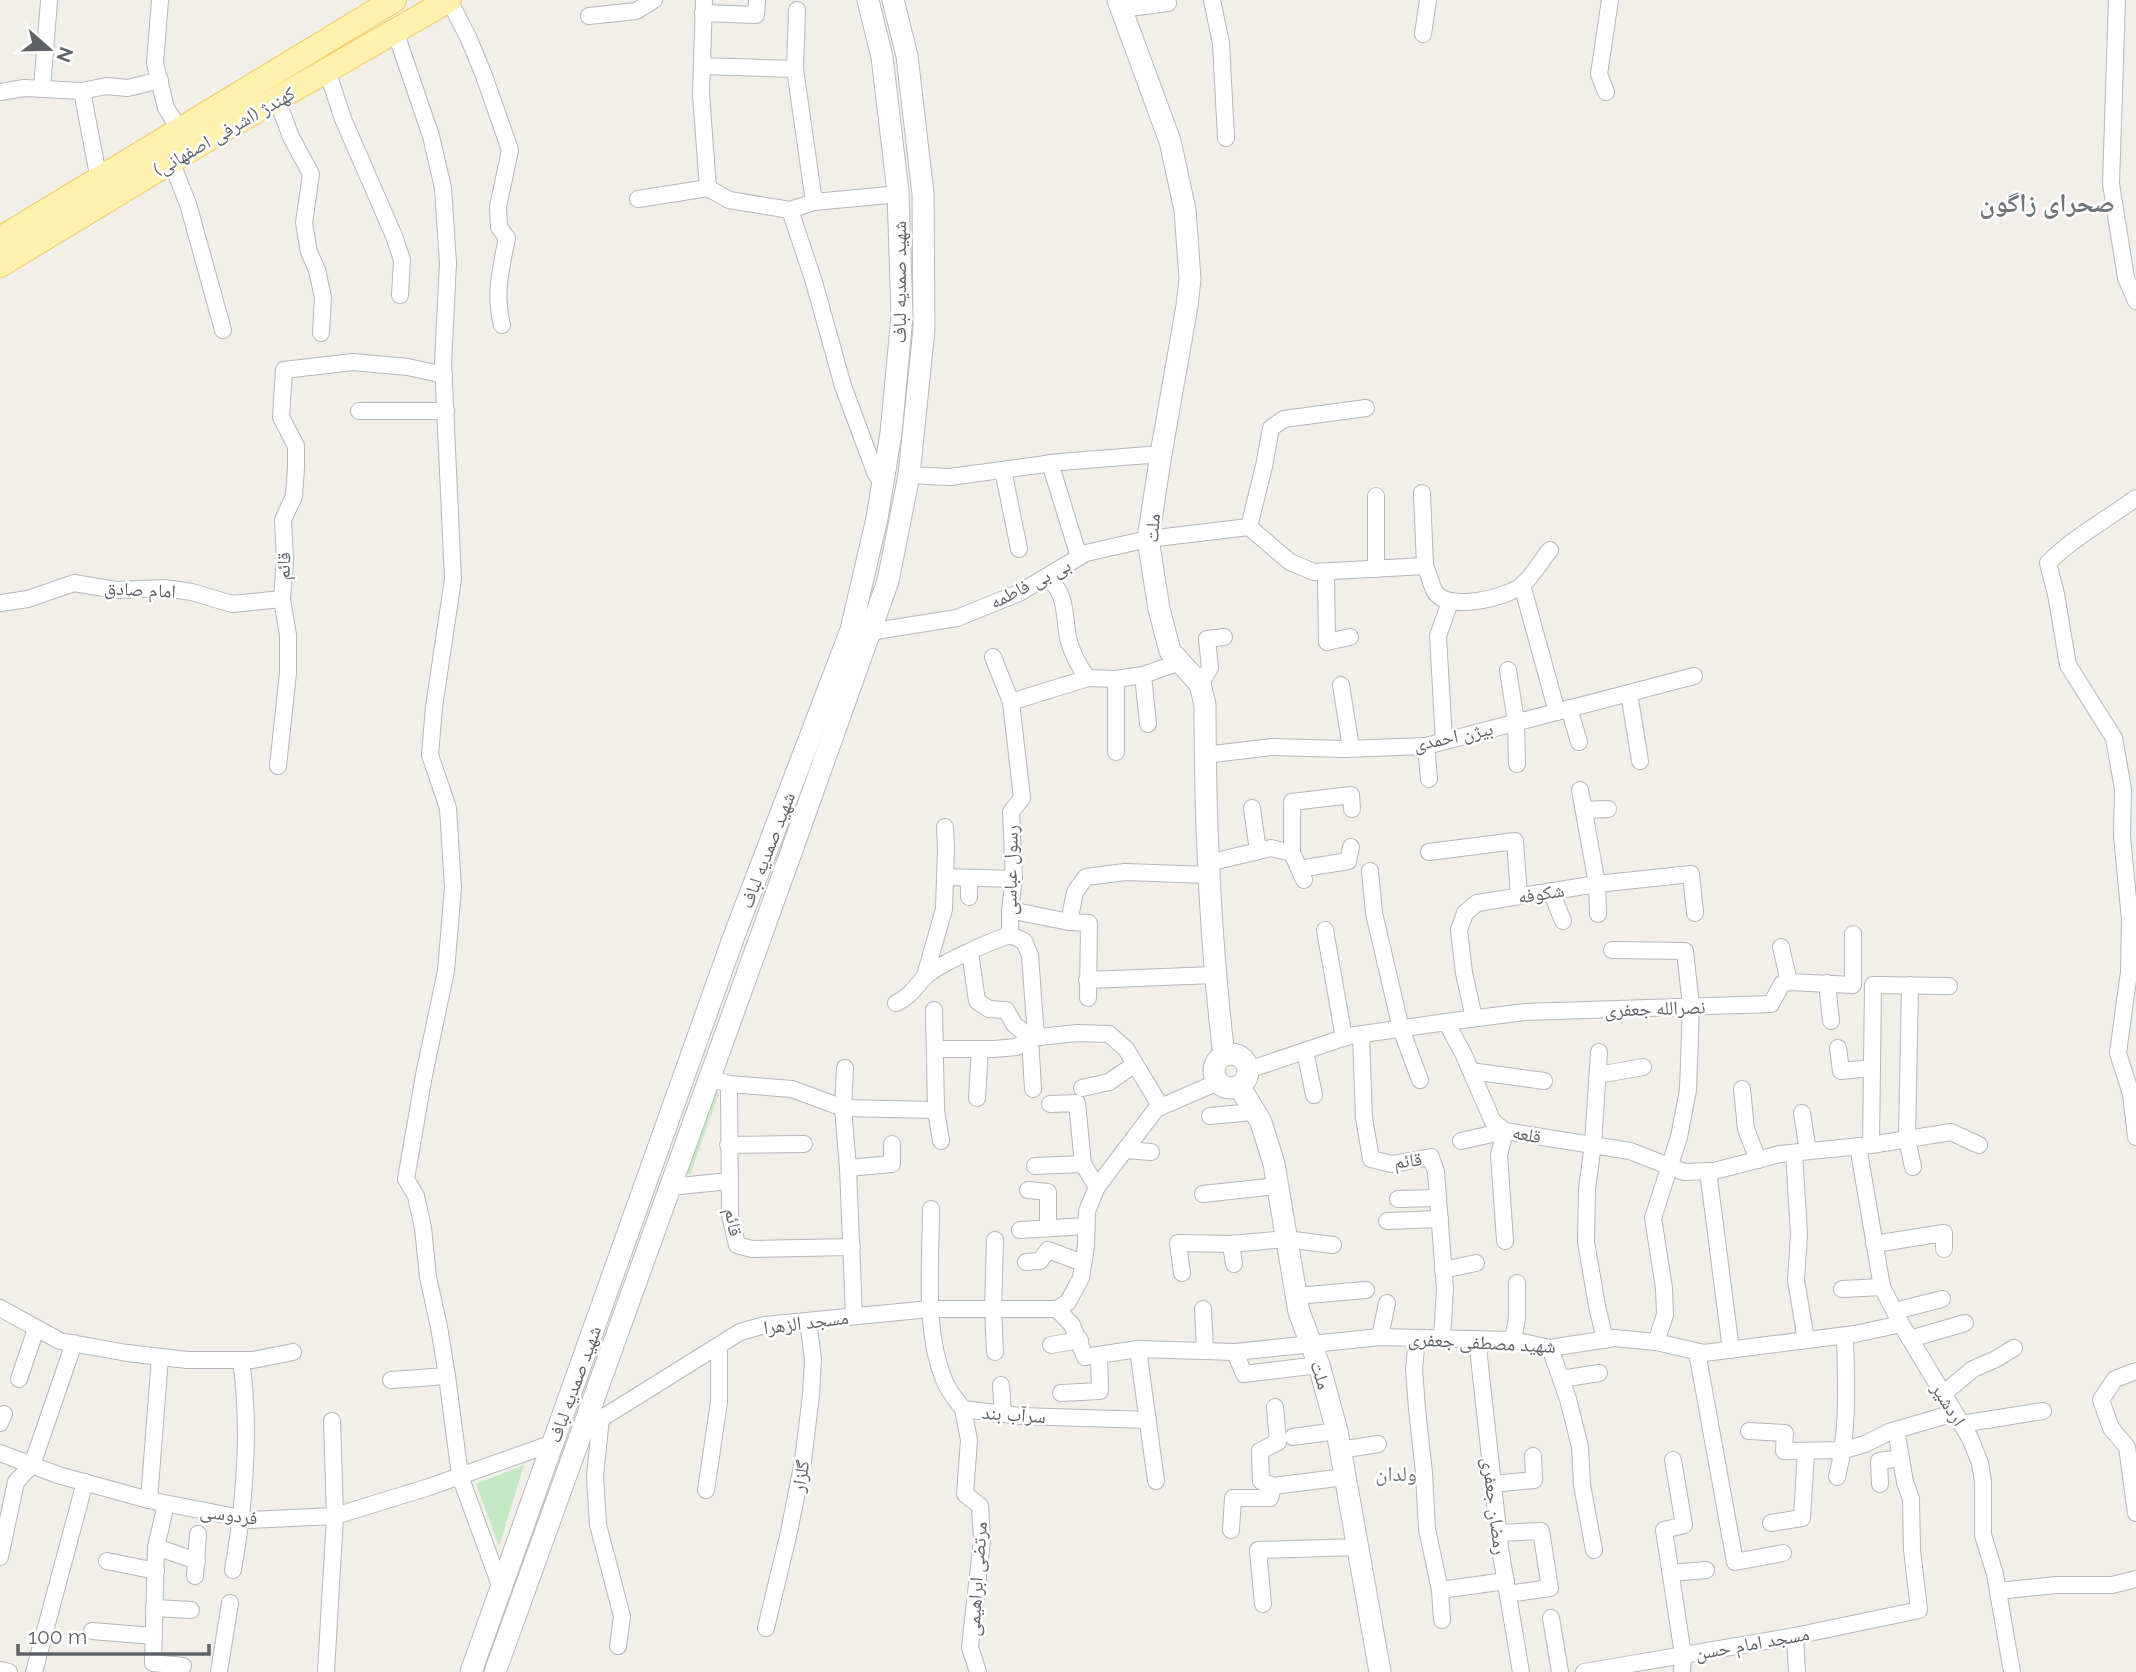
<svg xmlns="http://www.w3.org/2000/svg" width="2136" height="1672" viewBox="0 0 2136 1672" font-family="Raleway,'Noto Naskh Arabic',sans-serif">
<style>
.green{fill:#c5e8c5}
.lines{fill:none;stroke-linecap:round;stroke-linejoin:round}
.street-casing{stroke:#b5b8bc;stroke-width:18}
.secondary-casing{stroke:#b6babf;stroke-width:23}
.primary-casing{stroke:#f2c960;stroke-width:26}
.street{stroke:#fff;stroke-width:16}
.secondary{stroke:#fff;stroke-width:21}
.primary{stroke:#fff2af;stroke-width:24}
.labels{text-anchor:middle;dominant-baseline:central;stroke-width:5;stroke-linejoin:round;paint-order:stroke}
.street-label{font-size:19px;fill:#5f6368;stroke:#fff}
.neighbourhood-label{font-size:21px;fill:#70757a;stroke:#fff}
.district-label{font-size:26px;font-weight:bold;fill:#70757a;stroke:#fff}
</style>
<rect width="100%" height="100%" fill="#f1efe8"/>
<g class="green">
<polygon points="711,1090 719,1093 690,1175 682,1172"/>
<polygon points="524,1465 499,1546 476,1484"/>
</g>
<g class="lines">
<g class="street-casing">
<g id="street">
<polyline points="160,0 155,63 166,108 180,130"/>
<path d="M449,0L468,37L483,73L510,150L498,207L499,227L507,238C501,268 494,294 502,325"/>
<polyline points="704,0 701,94 708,188 729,200 790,210 814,202 889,195 898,192"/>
<polyline points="1212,0 1221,43 1226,138"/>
<polyline points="2117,0 2111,184 2126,278 2136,301"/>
<polyline points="1121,9 1168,3"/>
<polyline points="797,10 795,69 814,202"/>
<polyline points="703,13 756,15 757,0"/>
<polyline points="589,16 636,11 654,0"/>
<polyline points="395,31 431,136 443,188 448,263 443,363 453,579 434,707 430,755 448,808 453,888 446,971 424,1075 406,1179 416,1196 423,1228 428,1277 439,1327 447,1376 460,1476 501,1588"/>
<polyline points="1423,34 1428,0"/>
<polyline points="702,66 795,69"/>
<polyline points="327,70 343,119 394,236 402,260 400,295"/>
<polyline points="42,88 49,1"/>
<polyline points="82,91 99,180"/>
<polyline points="0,92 24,88 82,91 106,86 128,88 160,80"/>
<polyline points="1606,92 1599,74 1610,0"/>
<polyline points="277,99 291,137 311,174 304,223 309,252 317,270 323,297 321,333"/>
<polyline points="171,161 188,204 223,330"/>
<polyline points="638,199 708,188"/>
<polyline points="790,210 814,282 843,386 875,472 883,485"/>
<polyline points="359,411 446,411"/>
<polyline points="1050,463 1079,557"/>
<polyline points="1003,470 1019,549"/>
<polyline points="909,475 950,477 1060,462 1161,454"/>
<polyline points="1422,493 1425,566"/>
<path d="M2136,498C2106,520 2074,537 2048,563L2056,594L2068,665L2114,738L2123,789L2122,836L2130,920L2129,972L2118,1053L2131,1094L2136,1137"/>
<polyline points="1249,527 1264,466 1271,428 1284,419 1366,408"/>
<polyline points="1376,569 1376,496"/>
<polyline points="1326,572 1327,642 1350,637"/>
<path d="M1046,577C1067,591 1064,616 1068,638C1072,653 1078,666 1088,678"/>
<polyline points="1522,585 1557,712"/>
<polyline points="0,603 28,599 74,583 116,590 165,588 192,592 232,604 282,599"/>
<path d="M869,632L957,618L1019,593L1086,553L1148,539L1249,527L1290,562L1314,572L1425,566C1429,574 1431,585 1435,592C1448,612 1507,598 1522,585C1533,576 1541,561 1550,550"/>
<polyline points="993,657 1011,702 1022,798 1011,812 1014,879 1010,910 1010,935 1024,941 1030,955 1036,1037"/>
<polyline points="1508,670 1516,722 1517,764"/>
<polyline points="1143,675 1148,724"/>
<polyline points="1116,679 1116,752"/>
<polyline points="1200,684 1210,668 1207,639 1224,637"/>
<polyline points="1341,685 1351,748"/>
<polyline points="1629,693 1640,761"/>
<polyline points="1011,702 1088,678 1116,679 1143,675 1180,662"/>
<polyline points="1569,708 1579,742"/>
<polyline points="1444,741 1438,636 1450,602"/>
<polyline points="1426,746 1429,779"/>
<polyline points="1205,755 1272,747 1344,749 1426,746 1694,676"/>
<polyline points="278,766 288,673 288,635 282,599 285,560 283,520 294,496 296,468 296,446 281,417 284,370 353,362 408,367 444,375"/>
<polyline points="1580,790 1597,884 1598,914"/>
<polyline points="1252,808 1258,851"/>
<polyline points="1584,810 1608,809"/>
<polyline points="1429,852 1515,841 1519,896"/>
<polyline points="1292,853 1292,802 1351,795 1352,809"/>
<polyline points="1208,863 1271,848 1292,853 1304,880"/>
<polyline points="1299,869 1348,861 1351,847"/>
<polyline points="1370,871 1374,913 1401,1029 1420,1080"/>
<polyline points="945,877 1014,879"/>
<polyline points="1551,891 1563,921"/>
<polyline points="969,897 969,878"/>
<polyline points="1010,910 1069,922 1089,923 1088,998"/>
<polyline points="1069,922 1075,892 1086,877 1125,872 1209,875"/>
<polyline points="1325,930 1344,1038"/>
<polyline points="1781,947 1789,982"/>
<polyline points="1612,950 1685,951 1691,1006 1688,1090 1679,1137 1653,1218 1664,1288 1665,1315 1656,1342"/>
<polyline points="970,952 977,1001 989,1009 1006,1010 1014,1024 1030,1038 1033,1089"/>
<polyline points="925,976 944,909 946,848 945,827"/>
<polyline points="1087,980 1214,975"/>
<polyline points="1827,983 1831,1021"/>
<polyline points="1910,985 1907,1139 1913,1167"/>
<path d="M896,1003C910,997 915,987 925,977C938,964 991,941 1010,935"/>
<polyline points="934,1010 936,1110 941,1141"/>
<polyline points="1474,1018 1464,973 1459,930 1465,913 1477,903 1597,884 1691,874 1695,913"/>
<polyline points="1446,1022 1463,1053 1493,1122 1505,1131 1630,1151 1684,1172 1714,1171 1780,1154 1871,1145 1951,1132 1979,1145"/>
<polyline points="1361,1035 1364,1118 1371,1159 1392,1164 1431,1157 1436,1172 1445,1289 1442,1338"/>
<polyline points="1838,1048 1841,1071 1872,1068"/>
<polyline points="936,1049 994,1049 1017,1047 1030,1038 1077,1033 1109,1034 1126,1049 1161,1107"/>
<polyline points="1305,1051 1314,1095"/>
<polyline points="1599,1052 1593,1144 1587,1189 1586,1242 1597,1306 1605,1340"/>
<polyline points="845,1068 843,1108 848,1168 854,1316"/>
<polyline points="1248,1070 1349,1036 1446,1022 1525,1012 1771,1004 1782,984 1789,982 1853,985 1853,934"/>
<polyline points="1471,1071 1544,1081"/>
<polyline points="1598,1075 1643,1067"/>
<polyline points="719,1081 729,1084 792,1089 843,1108 936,1110"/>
<polyline points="729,1084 730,1215 737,1245 752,1249 852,1247"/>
<polyline points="1082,1088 1109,1082 1135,1064"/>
<polyline points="1742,1089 1746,1129 1758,1160"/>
<polyline points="977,1098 980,1049"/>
<polyline points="1050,1104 1077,1103 1083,1164 1097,1187"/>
<polyline points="1802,1113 1808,1151"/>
<polyline points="1210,1116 1253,1112"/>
<polyline points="1461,1141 1505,1131 1499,1155 1505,1241"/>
<polyline points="728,1145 804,1144"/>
<polyline points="1871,1145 1873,985 1949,986"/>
<polyline points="1858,1146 1882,1287 1901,1324 1970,1438 1980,1463 1983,1482 1983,1535 1995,1574 2012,1672"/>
<polyline points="1125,1150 1151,1152"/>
<polyline points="1794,1153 1799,1234 1796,1280 1806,1340"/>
<polyline points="1035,1166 1083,1164"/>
<polyline points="848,1168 892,1164 892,1144"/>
<polyline points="1708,1171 1731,1350"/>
<polyline points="670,1187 729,1181"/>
<polyline points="1028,1190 1048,1192 1048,1228"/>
<polyline points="1203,1194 1277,1186"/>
<polyline points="1398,1199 1438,1198"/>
<path d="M931,1209C931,1264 923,1331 945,1382C949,1392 957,1401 963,1409L1020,1416L1148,1420"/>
<polyline points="1387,1221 1440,1219"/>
<polyline points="1020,1230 1086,1226"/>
<polyline points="1231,1244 1234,1264"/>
<polyline points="1874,1244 1944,1233 1944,1249"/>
<polyline points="1026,1262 1040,1261 1048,1250 1083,1263"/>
<polyline points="1443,1270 1476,1263"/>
<polyline points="1182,1273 1178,1243 1231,1244 1286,1239 1333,1245"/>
<polyline points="1842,1289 1882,1287"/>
<polyline points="1296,1296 1366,1290"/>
<polyline points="0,1308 60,1341 127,1353 187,1360 253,1360 293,1352"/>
<polyline points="1057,1309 1072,1325 1085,1357 1138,1349 1235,1352 1380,1337 1513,1340 1550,1348 1614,1338 1656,1342 1704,1353 1855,1334 1901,1324"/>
<polyline points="1203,1309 1205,1351"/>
<polyline points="1895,1311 1942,1299"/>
<polyline points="1380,1337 1387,1303"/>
<polyline points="1417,1338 1414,1369 1417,1409 1424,1473 1427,1529 1440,1590 1442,1620"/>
<polyline points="1477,1339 1500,1548 1521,1672"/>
<polyline points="1910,1339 1965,1323"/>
<polyline points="1513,1340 1517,1318 1517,1283"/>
<polyline points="1051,1345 1080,1340"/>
<polyline points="1550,1348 1568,1399 1580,1447 1582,1485 1594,1550"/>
<polyline points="1138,1349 1156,1481"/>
<polyline points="995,1352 993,1309 995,1240"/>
<polyline points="1235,1352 1244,1374 1319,1365"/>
<polyline points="1697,1352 1735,1562 1783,1553"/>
<polyline points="2136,1371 2115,1379 2101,1400 2111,1428 2127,1447 2136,1513"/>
<polyline points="19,1379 36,1329"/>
<polyline points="1561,1379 1599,1373"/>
<polyline points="391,1380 447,1376"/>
<polyline points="1001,1385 1003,1414"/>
<polyline points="1061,1393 1100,1391 1099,1355"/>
<polyline points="1943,1394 1973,1369 1996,1359 2014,1348"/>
<polyline points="1275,1407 1278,1442 1260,1451 1261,1481 1273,1486 1345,1477"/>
<polyline points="963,1409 969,1440 965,1494 980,1506 982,1540 970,1647 978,1672"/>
<polyline points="601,1418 595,1476 598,1525 622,1616 618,1646"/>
<polyline points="0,1423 4,1414"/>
<polyline points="1961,1424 2043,1411"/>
<polyline points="583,1430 740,1332 765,1325 930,1309 1057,1309 1068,1302 1081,1278 1086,1246 1087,1211 1097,1187 1156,1109 1218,1082"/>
<polyline points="1749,1431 1785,1433 1784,1451 1844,1450 1865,1444 1889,1432 1954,1413"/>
<polyline points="1293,1437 1337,1431"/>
<polyline points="1340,1450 1378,1444"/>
<polyline points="0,1453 58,1475 149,1500 251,1520 335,1516 429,1487 553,1443"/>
<polyline points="1673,1460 1684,1525 1664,1530 1683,1655 1682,1672"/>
<path d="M1837,1477C1849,1430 1846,1383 1845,1335"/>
<polyline points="1492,1484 1534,1480 1533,1456"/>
<polyline points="1880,1484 1879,1461 1901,1458"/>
<polyline points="706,1490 719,1402 719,1346"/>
<polyline points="149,1500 160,1357"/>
<polyline points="166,1504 156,1547 153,1663 183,1666"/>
<polyline points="1771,1523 1802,1518 1806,1451"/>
<polyline points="1231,1530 1233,1498 1270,1498 1273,1486"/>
<polyline points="1498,1533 1541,1531 1550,1588 1508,1594"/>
<polyline points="156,1547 197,1561"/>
<polyline points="0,1557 16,1482 32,1465 74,1343"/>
<polyline points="107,1561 156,1571"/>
<path d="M233,1570C245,1501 251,1430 241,1360"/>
<polyline points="1671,1573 1706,1570"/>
<polyline points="195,1576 198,1534"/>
<polyline points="1440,1590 1506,1581"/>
<polyline points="1998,1591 2056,1585 2112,1585 2136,1579"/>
<polyline points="1263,1604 1258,1550 1358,1547"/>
<polyline points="154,1608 191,1610"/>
<polyline points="1551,1618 1560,1672"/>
<polyline points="766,1628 789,1532 803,1461 811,1395 813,1359 808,1321"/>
<polyline points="92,1631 153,1636"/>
<polyline points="1795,1636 1797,1672"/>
<polyline points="0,1670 9,1672"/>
<polyline points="34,1672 85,1482"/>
<polyline points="219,1672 230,1603"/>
<polyline points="326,1672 335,1516 332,1421"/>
<polyline points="1584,1672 1795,1636 1919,1610 1912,1550 1911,1499 1905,1482 1896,1430"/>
</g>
</g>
<g class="secondary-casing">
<g id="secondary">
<path d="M1118,0L1170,141L1185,210L1190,279L1187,306L1161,454L1148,539L1159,609L1170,651L1200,684L1205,705C1205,822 1210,939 1224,1056"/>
<circle cx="1231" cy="1071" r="17"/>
<polyline points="1239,1086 1261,1122 1274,1164 1299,1312 1319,1365 1337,1431 1380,1672"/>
<polyline points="471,1672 734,936 851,630 877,518 891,433 902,316 898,192 882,57 868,0"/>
<polyline points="495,1672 792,850 888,581 909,475 924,329 923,194 907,56 893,0"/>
</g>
</g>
<g class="primary-casing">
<g id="primary">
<polyline points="0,239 394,0"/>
<polyline points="0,265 218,133 449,0"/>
</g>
</g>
<use href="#street" class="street"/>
<use href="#secondary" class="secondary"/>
<use href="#primary" class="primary"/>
</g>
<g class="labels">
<g class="street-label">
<text transform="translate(224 131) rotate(-30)">کهندژ (اشرفی اصفهانی)</text>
<text transform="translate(899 282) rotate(-90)">شهید صمدیه لباف</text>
<text transform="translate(1152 528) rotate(-86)">ملت</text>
<text transform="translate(283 566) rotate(-88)">قائم</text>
<text transform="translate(1030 583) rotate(-27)">بی بی فاطمه</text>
<text transform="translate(140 589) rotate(3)">امام صادق</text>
<text transform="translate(1453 736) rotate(-12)">بیژن احمدی</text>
<text transform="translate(767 850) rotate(-69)">شهید صمدیه لباف</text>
<text transform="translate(1010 870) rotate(-89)">رسول عباسی</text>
<text transform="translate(1541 893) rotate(-9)">شکوفه</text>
<text transform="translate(1655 1008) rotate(-2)">نصرالله جعفری</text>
<text transform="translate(1527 1134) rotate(11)">قلعه</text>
<text transform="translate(1408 1160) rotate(-6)">قائم</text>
<text transform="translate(734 1222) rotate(80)">قائم</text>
<text transform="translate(806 1322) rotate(-7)">مسجد الزهرا</text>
<text transform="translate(1482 1342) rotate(3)">شهید مصطفی جعفری</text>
<text transform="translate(1321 1375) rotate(73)">ملت</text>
<text transform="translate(574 1384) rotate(-70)">شهید صمدیه لباف</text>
<text transform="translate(1949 1404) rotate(58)">اردشیر</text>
<text transform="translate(1014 1414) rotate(4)">سرآب بند</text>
<text transform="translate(800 1476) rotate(-80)">گلزار</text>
<text transform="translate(1495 1506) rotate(83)">رمضان جعفری</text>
<text transform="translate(229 1514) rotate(8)">فردوسی</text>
<text transform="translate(976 1579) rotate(-86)">مرتضی ابراهیمی</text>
<text transform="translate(1752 1643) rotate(-10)">مسجد امام حسن</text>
</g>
<g class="neighbourhood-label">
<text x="1396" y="1473">ولدان</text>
</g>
<g class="district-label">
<text x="2047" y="203">صحرای زاگون</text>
</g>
</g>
<g transform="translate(49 49) rotate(110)" stroke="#ffffff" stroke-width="5" paint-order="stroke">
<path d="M0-5L12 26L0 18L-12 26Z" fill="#5f6368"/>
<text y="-10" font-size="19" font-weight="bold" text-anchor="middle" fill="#5f6368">N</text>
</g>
<path d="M18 1644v10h191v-10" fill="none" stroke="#5f6368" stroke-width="3.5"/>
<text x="28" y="1644" font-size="21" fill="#5f6368" stroke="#ffffff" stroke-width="5" paint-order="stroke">100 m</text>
</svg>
